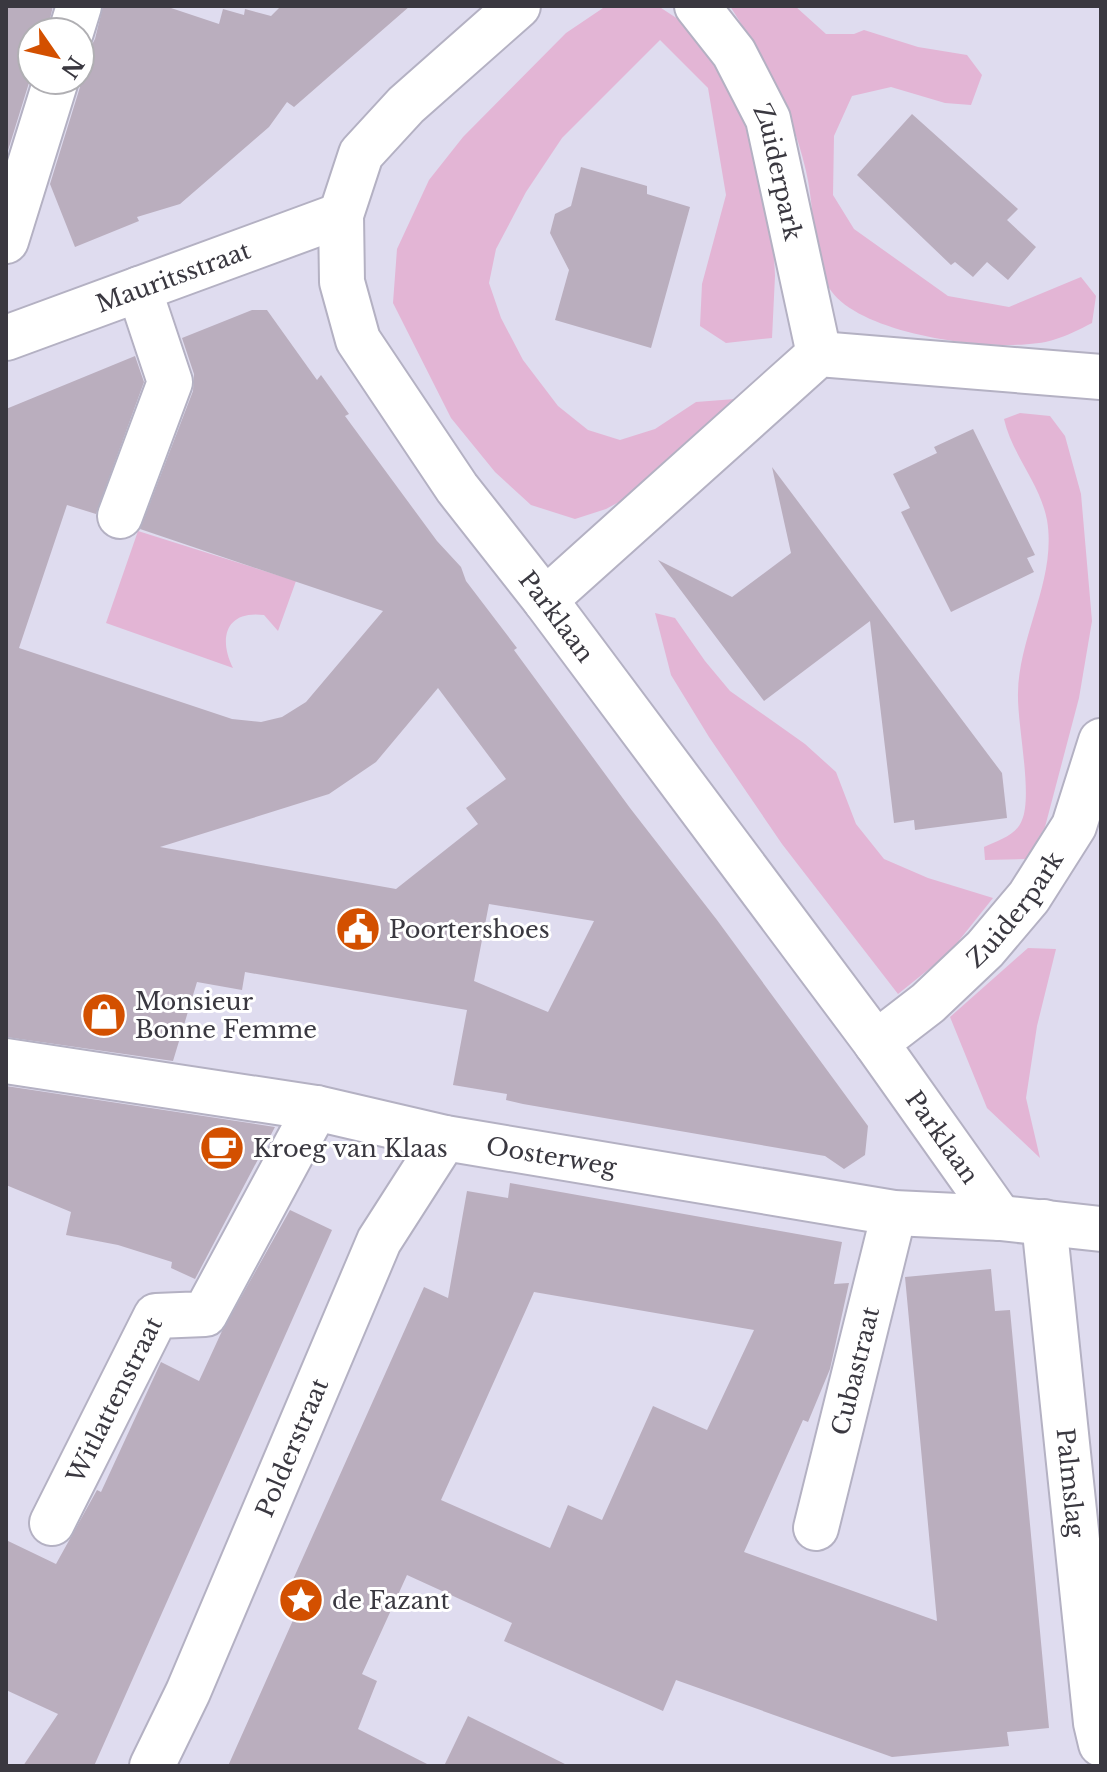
<svg xmlns="http://www.w3.org/2000/svg" width="1107" height="1772" viewBox="0 0 1107 1772" font-family="'Libre Baskerville',serif">
<style>
.green{fill:#e3b5d5}
.building{fill:#baaebe;fill-rule:evenodd}
.lines{fill:none;stroke-linecap:round;stroke-linejoin:round}
.minor-casing{stroke:#b4b1c3;stroke-width:48}
.minor{stroke:#fff;stroke-width:44}
.labels{text-anchor:middle;dominant-baseline:central;stroke-width:6;stroke-linejoin:round;paint-order:stroke}
.street-label{font-size:24px;fill:#3a3840;stroke:#fff}
.poi-label{font-size:24px;fill:#3a3840;stroke:#fff;text-anchor:start}
</style>
<rect width="100%" height="100%" fill="#dfdcef"/>
<g class="green">
<polygon points="606,6 658,6 681,21 714,53 741,98 772,215 775,276 772,338 726,343 700,326 702,284 726,195 708,88 660,40 562,138 526,192 496,249 489,283 501,318 523,360 558,406 588,430 620,440 655,429 696,402 735,399 720,418 643,489 606,509 575,519 531,505 495,472 451,418 393,303 397,249 429,180 463,137 566,33"/>
<path d="M730,6H795L826,34H854L864,30L918,47L967,55L982,75L971,105L945,103L891,87L852,96L834,136L833,195L854,229L948,296L1009,307L1081,277L1096,296L1092,323C1080,329 1067,336 1053,340C1004,355 851,336 827,284C811,249 815,208 806,171C793,112 762,56 730,6Z"/>
<path d="M1020,413L1050,416L1065,436L1081,494L1092,621L1079,698L1045,827L1026,859L985,860L984,847C998,840 1016,836 1022,820C1033,795 1017,724 1018,693C1019,634 1057,579 1047,520C1040,483 1012,455 1004,419Z"/>
<path d="M138,531L296,581L278,631L264,615C226,610 218,638 233,668L106,623Z"/>
<polygon points="655,613 675,618 705,661 730,691 805,744 836,772 856,824 884,859 928,878 993,898 949,953 898,994 782,844 709,737 671,675"/>
<polygon points="1028,948 1056,949 1037,1026 1026,1098 1040,1158 987,1108 950,1017"/>
</g>
<g class="building">
<polygon points="6,6 53,6 47,32 32,32 32,73 6,157"/>
<polygon points="103,6 165,6 219,24 223,9 244,15 245,9 271,16 281,6 410,6 294,107 287,102 269,127 180,204 137,217 139,221 75,247 50,184 80,87 80,55 89,50 95,39"/>
<polygon points="912,114 1018,209 1007,220 1036,247 1008,280 987,262 973,277 955,262 951,265 857,175"/>
<polygon points="581,167 647,186 647,194 690,207 651,348 555,320 569,270 550,233 555,214 571,206"/>
<path d="M252,310H267L317,380L321,375L349,414L345,416L437,541L461,567L466,581L517,648L514,650L630,808L717,920L868,1126L865,1155L844,1169L825,1156L523,1104L506,1100L507,1094L453,1085L467,1010L245,972L242,990L197,982L173,1061L6,1037V409L135,356L144,382L96,514L67,505L19,648L232,719L261,722L282,717L306,702L383,611L140,529L193,391L194,374L182,338ZM438,688L506,779L466,808L478,824L396,889L160,847L329,794L376,762ZM489,904L594,921L548,1012L474,981Z"/>
<polygon points="973,429 1035,555 1027,558 1034,572 951,612 901,512 910,508 893,474 937,453 934,447"/>
<polygon points="772,467 1002,773 1007,818 915,830 914,820 894,823 870,621 764,701 658,560 732,597 791,553"/>
<polygon points="6,1086 275,1127 195,1279 171,1268 172,1262 118,1245 66,1235 71,1212 6,1185"/>
<path d="M510,1183L842,1242L834,1284L849,1283L830,1369L808,1422L803,1420L744,1552L937,1621L905,1277L991,1269L995,1311L1010,1310L1049,1728L1007,1732L1009,1746L892,1757L676,1680L663,1711L504,1641L512,1623L407,1575L362,1674L377,1681L358,1729L431,1766H228L302,1600L287,1593L424,1287L448,1298L467,1191L508,1198ZM534,1292L754,1330L707,1430L653,1406L602,1520L568,1505L550,1548L441,1500Z"/>
<polygon points="290,1210 332,1230 94,1766 23,1766 58,1714 6,1690 6,1540 56,1564 97,1490 101,1492 161,1362 199,1381 222,1331"/>
<polygon points="468,1716 569,1766 444,1766"/>
</g>
<g class="lines">
<g class="minor-casing">
<g id="minor">
<path id="s1" d="M518,6L406,105L361,154L341,215L342,282L358,340L457,488L545,600L876,1043L1000,1218"/>
<path id="s2" d="M697,6L734,53L768,119L819,354"/>
<polyline points="71,32 79,6"/>
<polyline points="6,241 56,80"/>
<path id="s3" d="M6,338L341,215"/>
<polyline points="120,516 170,382 139,289"/>
<polyline points="545,600 819,354 1101,377"/>
<path id="s4" d="M876,1043L928,1003L985,949L1029,897L1074,826L1101,741"/>
<path id="s5" d="M6,1061L316,1108L445,1138L894,1213L1000,1218L1101,1229"/>
<path id="s6" d="M1044,1222L1096,1723L1101,1744"/>
<path id="s7" d="M52,1523L156,1316L205,1314L316,1108"/>
<path id="s8" d="M816,1528L894,1213"/>
<path id="s9" d="M152,1766L188,1692L379,1241L445,1138"/>
</g>
</g>
<use href="#minor" class="minor"/>
</g>
<defs>
<g id="civic-disc" transform="scale(2.3)"><circle r="9.5" fill="#d35000" stroke="#fff"/><path d="M-.6-6.5H3V-4.5H.6V-3L4-1V1h2V6H-6V1h2V-1L-.6-3ZM-1.2 2.5V6h2.4V2.5Z" fill="#fff"/></g>
<g id="shop-disc" transform="scale(2.3)"><circle r="9.5" fill="#d35000" stroke="#fff"/><path d="M-5-2.5h2.3a2.7 3.5 0 0 1 5.4 0H5L5.5 6h-11ZM-1.5-2.5h3a1.5 2.3 0 0 0-3 0Z" fill="#fff"/></g>
<g id="cafe-disc" transform="scale(2.3)"><circle r="9.5" fill="#d35000" stroke="#fff"/><path d="M-5.5-4.5H6V0H3Q3 3.5 0 3.5H-2.5Q-5.5 3.5-5.5 0ZM3-3.2v2h1.7v-2ZM-6 4.5H4V6H-6Z" fill="#fff"/></g>
<g id="sight-disc" transform="scale(2.3)"><circle r="9.5" fill="#d35000" stroke="#fff"/><path d="M0-6L1.8-2.2L6-1.7L2.9 1.2L3.7 5.4L0 3.3L-3.7 5.4L-2.9 1.2L-6-1.7L-1.8-2.2Z" fill="#fff"/></g>
</defs>
<g fill-rule="evenodd">
<use href="#civic-disc" x="358" y="929"/>
<use href="#shop-disc" x="104" y="1015"/>
<use href="#cafe-disc" x="222" y="1148"/>
<use href="#sight-disc" x="301" y="1600"/>
</g>
<g class="labels">
<g class="street-label">
<text stroke="none"><textPath href="#s2" startOffset="188">Zuiderpark</textPath></text>
<text stroke="none"><textPath href="#s3" startOffset="178">Mauritsstraat</textPath></text>
<text stroke="none"><textPath href="#s1" startOffset="748">Parklaan</textPath></text>
<text stroke="none"><textPath href="#s4" startOffset="194">Zuiderpark</textPath></text>
<text stroke="none"><textPath href="#s1" startOffset="1396">Parklaan</textPath></text>
<text stroke="none"><textPath href="#s5" startOffset="554">Oosterweg</textPath></text>
<text stroke="none"><textPath href="#s8" startOffset="162">Cubastraat</textPath></text>
<text stroke="none"><textPath href="#s7" startOffset="138">Witlattenstraat</textPath></text>
<text stroke="none"><textPath href="#s9" startOffset="348">Polderstraat</textPath></text>
<text stroke="none"><textPath href="#s6" startOffset="262">Palmslag</textPath></text>
</g>
<g class="poi-label">
<text x="389" y="929">Poortershoes</text>
<text x="135" y="1001">Monsieur<tspan x="135" dy="28">Bonne Femme</tspan></text>
<text x="253" y="1148">Kroeg van Klaas</text>
<text x="332" y="1600">de Fazant</text>
</g>
</g>
<rect width="1107" height="1772" fill="none" stroke="#3a3840" stroke-width="16"/>
<g transform="translate(56 56) rotate(124)"><circle r="38" fill="#ffffff" stroke="#b0afb3" stroke-width="2"/>
<path d="M0-6L14 30L0 20L-14 30Z" fill="#d35000"/>
<text y="-12" font-size="22" font-weight="bold" text-anchor="middle" fill="#3a3840">N</text>
</g>
</svg>
